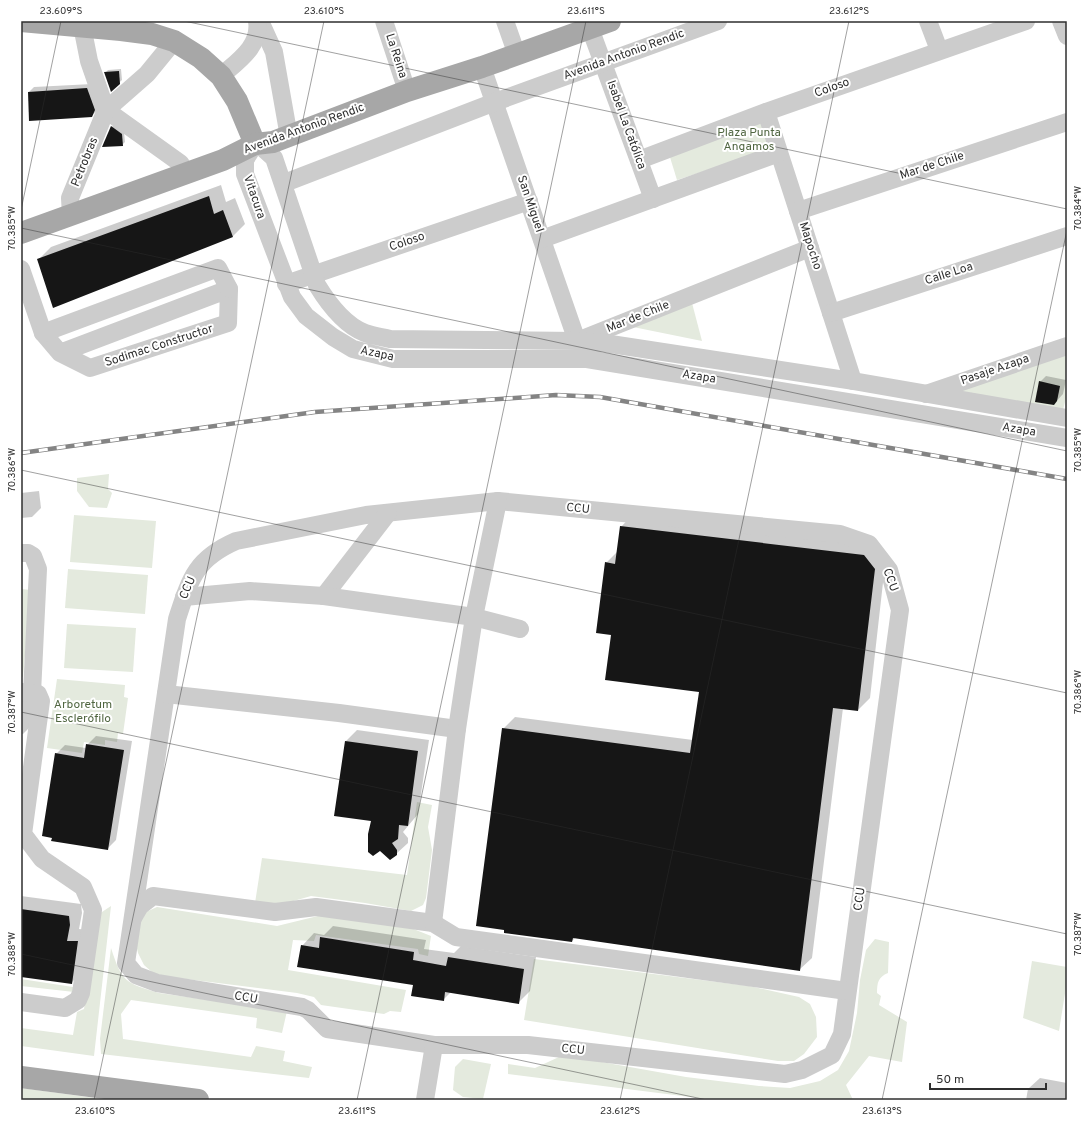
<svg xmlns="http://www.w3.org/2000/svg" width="1088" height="1121" viewBox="0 0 1088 1121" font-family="Overpass,sans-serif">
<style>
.green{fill:#e4eade}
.shadow{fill:#0003}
.building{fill:#161616}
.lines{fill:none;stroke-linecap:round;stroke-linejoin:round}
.minor{stroke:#ccc;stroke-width:18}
.major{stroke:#a7a7a7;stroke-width:22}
.rail-casing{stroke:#848484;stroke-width:4.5}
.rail{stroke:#fff;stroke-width:3;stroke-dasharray:9;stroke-linecap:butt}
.ticks{fill:none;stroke:#2f2f2f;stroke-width:1;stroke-opacity:0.45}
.labels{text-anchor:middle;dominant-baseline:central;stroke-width:4;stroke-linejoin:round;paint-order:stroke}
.street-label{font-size:12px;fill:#2f2f2f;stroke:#fff}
.park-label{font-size:12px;fill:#506641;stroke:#fff}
.neatline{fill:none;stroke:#2f2f2f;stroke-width:1.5}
.ticks-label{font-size:10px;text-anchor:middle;fill:#2f2f2f}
</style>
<rect width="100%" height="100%" fill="#fff"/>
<g class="green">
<polygon points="760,120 772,149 677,180 669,154"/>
<polygon points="692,303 702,341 633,327"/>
<polygon points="1067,348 1067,394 1062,414 951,392"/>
<polygon points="109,474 108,489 112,493 107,508 89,507 77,491 77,478"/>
<polygon points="74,515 156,521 152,568 70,562"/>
<polygon points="68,569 148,575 145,614 65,608"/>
<polygon points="21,589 31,590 23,677 21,676"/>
<polygon points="67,624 136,628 133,672 64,668"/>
<polygon points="57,679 125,685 124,697 128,698 123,734 118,733 117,742 105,740 105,745 84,742 82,753 47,748"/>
<polygon points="417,802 432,805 428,827 432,850 426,898 423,905 411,911 365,903 311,896 276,906 255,903 262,858 407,875"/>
<polygon points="111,906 94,1056 21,1046 21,1028 73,1035 77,1012 84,1009 99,914"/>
<polygon points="157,907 277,926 322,915 406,926 431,936 428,956 419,954 418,949 316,935 314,941 293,940 288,970 406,990 401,1012 390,1011 384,1014 321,1005 314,997 297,993 170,977 153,973 144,965 138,953 135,940 138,920 146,912"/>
<path d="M875,939L889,942L888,973C878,977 877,983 877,993L881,996L879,1005L907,1022L902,1062L869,1056L846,1085L853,1100H714L508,1074V1064L535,1068L559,1057L579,1058L686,1077L759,1086L790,1088L820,1081L838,1070L849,1051L857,1013L860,980L866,950Z"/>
<path d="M111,948C122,982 125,983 159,993L287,1011L282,1033L256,1028L257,1018L131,1000L121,1014L123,1039L251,1057L256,1046L285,1051L283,1061L312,1067L309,1078L101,1054L100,1039Z"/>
<polygon points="534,959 749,986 799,997 810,1004 816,1017 817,1037 804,1054 794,1061 778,1061 524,1020"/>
<polygon points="1032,961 1067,967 1067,981 1059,1031 1023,1018"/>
<polygon points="21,979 73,987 74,992 21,986"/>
<polygon points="463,1059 491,1064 483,1099 463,1097 453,1090 455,1067"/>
<polygon points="21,1088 110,1100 21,1100"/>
</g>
<g class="shadow">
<polygon points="121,69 122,80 111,90 105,73 108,70"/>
<polygon points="92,84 99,104 97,111 91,116 29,92 34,87"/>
<polygon points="114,124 124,132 125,142 122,145 112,127"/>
<polygon points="221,185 226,202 235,198 245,224 233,236 39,259 51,247"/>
<polygon points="1046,376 1066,380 1063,394 1054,404 1040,382"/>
<polygon points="39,491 41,508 32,517 21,518 21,493"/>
<polygon points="633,514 876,543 886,556 870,698 858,710 843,708 812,958 799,970 576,937 572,941 503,729 515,717 693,740 700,691 612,634 606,563 618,551 621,527"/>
<polygon points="21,697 37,699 32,725 23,734 21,734"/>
<polygon points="357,730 429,740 418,814 403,832 408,838 408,843 396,854 372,820 346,741"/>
<polygon points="96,736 132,741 116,840 107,849 56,754 65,745 86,748 87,745"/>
<polygon points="21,896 81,904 82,913 79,929 89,930 83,971 71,983 21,976"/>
<polygon points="333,926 426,940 424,949 454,953 461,946 536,957 530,991 518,1003 451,992 443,1000 414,984 302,946 314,933 324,935"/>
<polygon points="1040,1078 1067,1083 1067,1100 1026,1100 1028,1089"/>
</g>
<g class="building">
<polygon points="119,71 120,84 111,92 104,72"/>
<polygon points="87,88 95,110 92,117 29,121 28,92"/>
<polygon points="111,126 122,134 123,146 102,147"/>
<polygon points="209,196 214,214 223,210 233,237 53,308 37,259"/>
<polygon points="1039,381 1060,386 1057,401 1054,405 1035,402"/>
<polygon points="620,526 864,555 875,569 858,711 833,708 800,971 573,938 572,942 504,933 504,930 476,926 502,728 690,753 699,692 605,680 611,635 596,633 605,562 615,564"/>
<polygon points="345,741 418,751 408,826 399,825 398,839 392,843 397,850 397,855 390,860 380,851 373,856 368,852 368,834 371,821 334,816"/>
<polygon points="86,744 124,750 108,850 51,841 52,838 42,836 55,753 84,758"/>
<polygon points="21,909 69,916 70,925 67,941 78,941 72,984 21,977"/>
<polygon points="320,937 414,952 413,960 446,966 448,957 524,969 519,1004 445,992 444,1001 411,996 413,985 297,967 301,945 319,948"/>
</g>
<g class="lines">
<g class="minor">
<polyline points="260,21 274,52 289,137"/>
<polyline points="384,21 407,91"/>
<polyline points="505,21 517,55"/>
<polyline points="928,21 939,50"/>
<polyline points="1061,21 1067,36"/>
<polyline points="82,26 89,61 106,110 180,163 187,173"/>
<polyline points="590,28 653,199"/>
<polyline points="482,67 577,341 810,248"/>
<path d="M221,76C238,61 261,46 257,21"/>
<polyline points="766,112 853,381"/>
<polyline points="639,160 766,112 1026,21"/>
<polyline points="284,184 287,182 495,102 718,21"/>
<polyline points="798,211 1067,122"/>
<polyline points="71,215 70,198 106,110 147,74 174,41"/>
<polyline points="542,239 779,153"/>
<polyline points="21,269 43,333 60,353 90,368 228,323 229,289 60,353"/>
<polyline points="286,284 529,201"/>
<polyline points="831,313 1067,236"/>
<polyline points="43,333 218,268 229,289"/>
<polyline points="926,394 1067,346"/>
<path d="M1067,418L853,381L604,343L577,341L390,339C382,337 373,336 365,333C344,325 328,303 317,285L274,158L264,149L255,144L245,160V174L292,297L306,316L333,337L353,349L393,359H587L1067,438"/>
<path d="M498,501L840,534L869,544L889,570L900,610L842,1034L832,1055L802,1070L785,1074L528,1045H434L327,1029L308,1010L302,1007L157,983L136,975L126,963L177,619C190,579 195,559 236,541L366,515Z"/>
<polyline points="21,553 28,553 33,556 38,569 32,693"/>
<polyline points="324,596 388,513"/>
<polyline points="184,597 250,591 324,596 474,617 520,629"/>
<polyline points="21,692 38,694 41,701 23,834 42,859 83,887 93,910 81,993 78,1000 65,1008 21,1002"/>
<polyline points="166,694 339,713 457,729"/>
<polyline points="133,918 140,906 153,896 275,912 316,907 433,923 456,937 847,991"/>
<polyline points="433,923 457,729 474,617 498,501"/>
<polyline points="425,1100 434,1045"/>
</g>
<g class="major">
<polyline points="21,21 121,30 152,34 174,41 201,58 221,76 237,101 255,144"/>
<polyline points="21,233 223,160 255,144 273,142 407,91 482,67 610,21"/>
<polyline points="21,1077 198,1100"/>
</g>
<g class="rail-casing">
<polyline id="rail" points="21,453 315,412 556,395 600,397 1067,479"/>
</g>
<use href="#rail" class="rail"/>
</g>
<path class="ticks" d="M184,21L1067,209M21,210L61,21M21,228L1067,451M21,470L1067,693M21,712L1067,934M21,954L707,1100M94,1100L324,21M357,1100L586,21M620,1100L849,21M882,1100L1067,230"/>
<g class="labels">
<g class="street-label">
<text transform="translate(624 55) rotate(-20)">Avenida Antonio Rendic</text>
<text transform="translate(396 56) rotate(72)">La Reina</text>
<text transform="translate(832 88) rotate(-20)">Coloso</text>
<text transform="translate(626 125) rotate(70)">Isabel La Católica</text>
<text transform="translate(304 129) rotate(-20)">Avenida Antonio Rendic</text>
<text transform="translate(85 162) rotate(-68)">Petrobras</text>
<text transform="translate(932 166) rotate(-18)">Mar de Chile</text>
<text transform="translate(254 197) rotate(71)">Vitacura</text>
<text transform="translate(530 204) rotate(71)">San Miguel</text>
<text transform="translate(407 242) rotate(-19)">Coloso</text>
<text transform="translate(810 246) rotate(72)">Mapocho</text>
<text transform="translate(949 274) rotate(-18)">Calle Loa</text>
<text transform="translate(638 317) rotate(-22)">Mar de Chile</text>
<text transform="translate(159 346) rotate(-18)">Sodimac Constructor</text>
<text transform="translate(377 354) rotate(12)">Azapa</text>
<text transform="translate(995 370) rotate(-19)">Pasaje Azapa</text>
<text transform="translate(699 377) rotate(9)">Azapa</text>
<text transform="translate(1019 430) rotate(9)">Azapa</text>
<text transform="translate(578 509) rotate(6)">CCU</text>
<text transform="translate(890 580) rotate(70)">CCU</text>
<text transform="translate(188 588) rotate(-67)">CCU</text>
<text transform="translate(860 899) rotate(-82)">CCU</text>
<text transform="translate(246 998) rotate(10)">CCU</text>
<text transform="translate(573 1050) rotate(6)">CCU</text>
</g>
<g class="park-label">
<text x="749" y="133">Plaza Punta<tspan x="749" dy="14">Angamos</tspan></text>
<text x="83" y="705">Arboretum<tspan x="83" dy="14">Esclerófilo</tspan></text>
</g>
</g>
<rect width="1088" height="1121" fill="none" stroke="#ffffff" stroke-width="44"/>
<path d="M930 1083v6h116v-6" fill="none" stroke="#2f2f2f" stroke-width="2"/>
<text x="936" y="1083" font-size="12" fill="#2f2f2f" stroke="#ffffff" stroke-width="3" paint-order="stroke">50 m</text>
<rect x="22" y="22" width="1044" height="1077" class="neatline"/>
<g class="ticks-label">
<text x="61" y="14">23.609°S</text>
<text x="324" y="14">23.610°S</text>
<text x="586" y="14">23.611°S</text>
<text x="849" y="14">23.612°S</text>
<text transform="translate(1077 208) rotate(-90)" y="4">70.384°W</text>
<text transform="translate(11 228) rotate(-90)" y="4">70.385°W</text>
<text transform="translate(1077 450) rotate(-90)" y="4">70.385°W</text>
<text transform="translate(11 470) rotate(-90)" y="4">70.386°W</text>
<text transform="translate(1077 692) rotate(-90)" y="4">70.386°W</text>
<text transform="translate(11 712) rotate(-90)" y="4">70.387°W</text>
<text transform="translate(1077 934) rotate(-90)" y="4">70.387°W</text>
<text transform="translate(11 954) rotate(-90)" y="4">70.388°W</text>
<text x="95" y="1114">23.610°S</text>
<text x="357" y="1114">23.611°S</text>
<text x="620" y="1114">23.612°S</text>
<text x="882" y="1114">23.613°S</text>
</g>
</svg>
